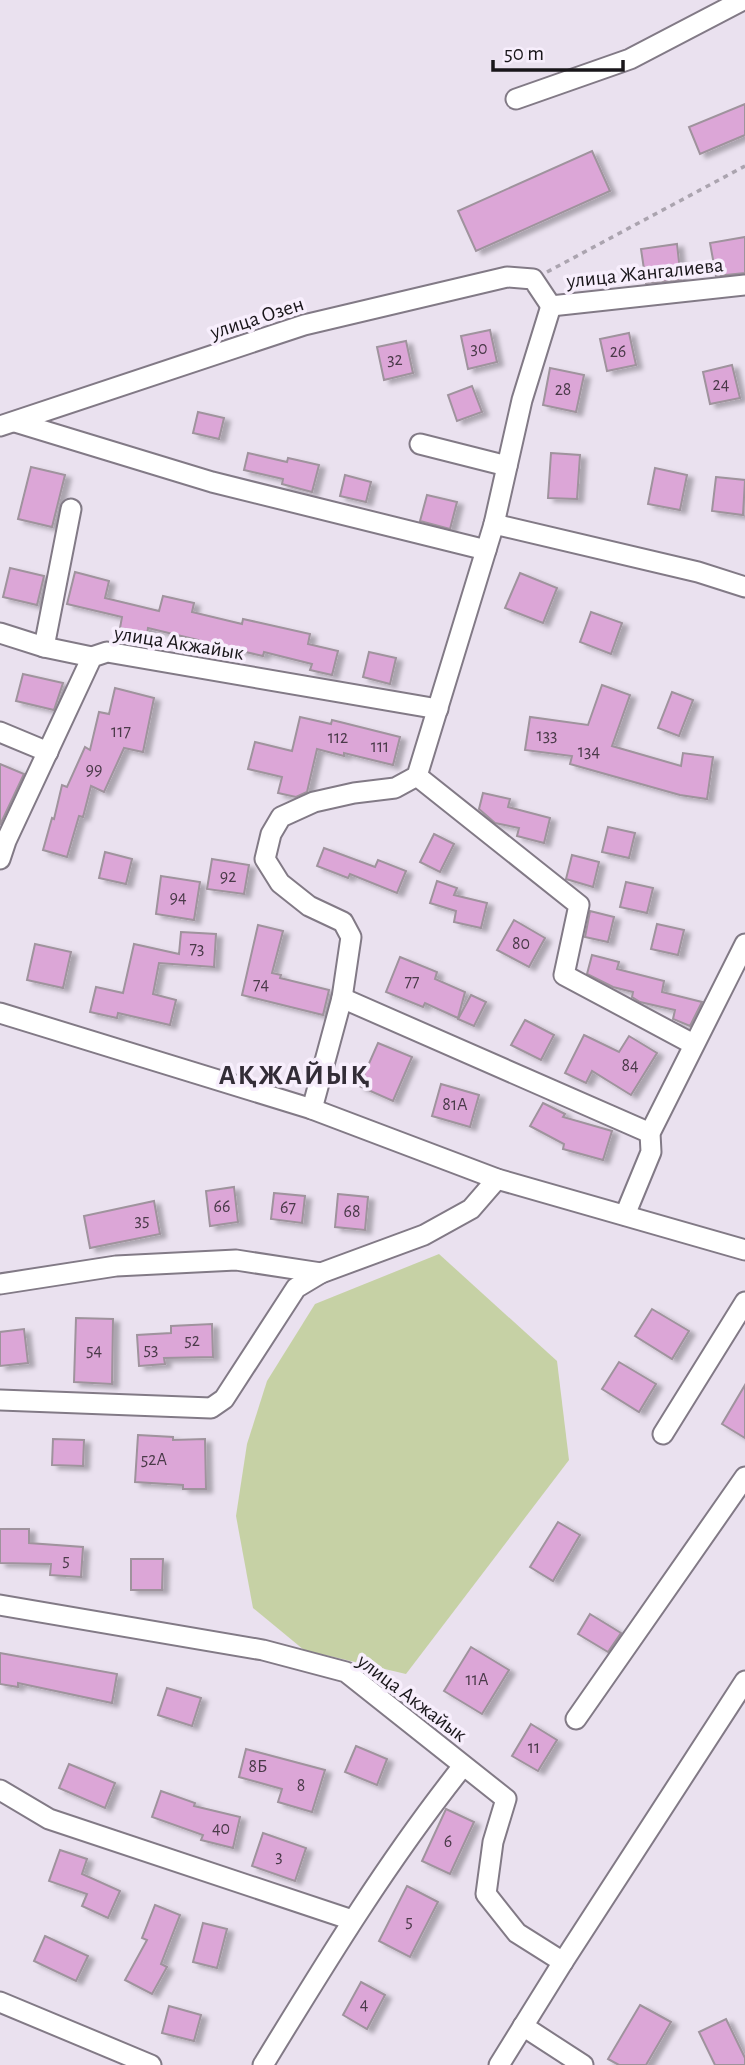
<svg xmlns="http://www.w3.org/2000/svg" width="745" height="2065" viewBox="0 0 745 2065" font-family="'Alegreya Sans',sans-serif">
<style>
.green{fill:#c6d1a5}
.building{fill:#dca6d7;stroke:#9f939d;stroke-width:2;filter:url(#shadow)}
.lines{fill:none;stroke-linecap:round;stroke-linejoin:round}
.minor-casing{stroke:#827a86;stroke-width:23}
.path{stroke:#aba4af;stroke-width:3.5;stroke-dasharray:5 5;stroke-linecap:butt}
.minor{stroke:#fff;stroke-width:19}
.labels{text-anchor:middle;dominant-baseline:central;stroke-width:7;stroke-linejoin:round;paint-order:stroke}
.number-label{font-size:18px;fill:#4a3a49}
.street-label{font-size:21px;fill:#19161a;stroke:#f7eefc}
.district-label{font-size:28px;font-weight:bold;letter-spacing:2px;fill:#332d37;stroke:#f7eefc}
</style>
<defs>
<filter id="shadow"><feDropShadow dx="6" dy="3.5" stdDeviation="2" flood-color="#0004"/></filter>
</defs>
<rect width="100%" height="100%" fill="#eae1ef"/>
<polygon class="green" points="439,1254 557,1361 569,1460 406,1674 304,1650 253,1608 236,1516 247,1444 267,1381 315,1304"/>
<g class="building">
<polygon points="745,104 745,135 700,154 689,127"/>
<polygon points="592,151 610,191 476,251 458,211"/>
<polygon points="745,237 745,273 716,276 710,243"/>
<polygon points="677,244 681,280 646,283 641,249"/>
<polygon points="490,330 497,362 468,369 461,336"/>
<polygon points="629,333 636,365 607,371 600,339"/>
<polygon points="406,341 413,373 384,380 377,347"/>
<polygon points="732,365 740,398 710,404 703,372"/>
<polygon points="550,368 584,375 576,412 543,405"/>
<polygon points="472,386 482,412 457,421 448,395"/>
<polygon points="198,412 224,418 219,439 193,433"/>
<polygon points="248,453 287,462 288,458 319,465 312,492 282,484 283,479 244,470"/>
<polygon points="551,453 580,455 577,499 548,498"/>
<polygon points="31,467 65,475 52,527 18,519"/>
<polygon points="655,468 687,475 680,510 648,504"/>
<polygon points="345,475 371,482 366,502 340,496"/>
<polygon points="716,477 745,480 743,515 712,511"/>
<polygon points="427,495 457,502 450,529 420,521"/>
<polygon points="10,568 44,576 37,605 3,597"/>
<polygon points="75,572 109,581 105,598 159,611 163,596 194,603 192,612 242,624 243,619 310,634 308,644 338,651 332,675 310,670 312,664 264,652 263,656 228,648 228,651 197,643 198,640 148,628 147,635 120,628 122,617 67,604"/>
<polygon points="520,573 557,588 543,623 505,608"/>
<polygon points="591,612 622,623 611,654 580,642"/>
<polygon points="369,652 396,658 390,684 363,677"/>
<polygon points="23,674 63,683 54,710 16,701"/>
<polygon points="602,685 630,695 612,746 681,766 683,753 713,757 707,799 680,795 570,764 572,756 525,750 530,717 588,725"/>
<polygon points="115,688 154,698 143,752 124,748 104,792 91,786 83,817 79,816 67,857 43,850 52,818 54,819 62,785 67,787 85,747 90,750 99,712 109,714"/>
<polygon points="672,692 693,700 679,736 658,728"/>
<polygon points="300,717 331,724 332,720 400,737 393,765 344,753 344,756 317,749 307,792 296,797 278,793 282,777 248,769 255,742 292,751"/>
<polygon points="0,764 24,774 0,825"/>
<polygon points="483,793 510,799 508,807 550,818 544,843 517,836 519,828 495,823 479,809"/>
<polygon points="608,827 635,833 629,858 602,852"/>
<polygon points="434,834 454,844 440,872 420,862"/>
<polygon points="324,848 375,867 378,860 406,871 397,893 350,874 348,878 317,866"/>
<polygon points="105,852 132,859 126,884 99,878"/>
<polygon points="572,855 599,862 593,887 566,879"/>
<polygon points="212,859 249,865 244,894 207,889"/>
<polygon points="161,876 200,882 194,920 156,914"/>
<polygon points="437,881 457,888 454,895 487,903 481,928 454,922 456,911 430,903"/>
<polygon points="626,882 653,888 647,913 620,907"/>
<polygon points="590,911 614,917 608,942 585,937"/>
<polygon points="514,920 545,938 529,967 497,950"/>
<polygon points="657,924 684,930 678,955 651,949"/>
<polygon points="258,925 283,931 272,973 281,975 280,978 329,990 323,1015 242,995"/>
<polygon points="181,932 216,934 214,967 159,963 153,994 176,1000 170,1025 118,1013 117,1018 90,1012 96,987 123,993 134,944 179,954"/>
<polygon points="35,944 71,952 63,988 27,980"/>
<polygon points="592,955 619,962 617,969 664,981 662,992 702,1002 690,1026 673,1019 675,1010 640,1002 632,997 633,992 613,987 587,974"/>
<polygon points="400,957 437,972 435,979 465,992 458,1018 425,1003 423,1007 386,992"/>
<polygon points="471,995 486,1002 474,1026 458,1019"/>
<polygon points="525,1020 554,1035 541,1060 511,1045"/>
<polygon points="584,1035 619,1052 629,1036 657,1053 631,1095 592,1071 586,1083 565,1073"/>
<polygon points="378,1043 412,1057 393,1101 359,1086"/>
<polygon points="441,1084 479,1095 470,1127 432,1116"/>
<polygon points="543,1103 565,1114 563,1117 612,1131 603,1160 563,1149 564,1144 530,1126"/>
<polygon points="234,1187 238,1222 210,1226 206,1191"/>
<polygon points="274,1193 305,1196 302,1223 271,1219"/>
<polygon points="338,1194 368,1197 365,1230 335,1227"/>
<polygon points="154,1201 160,1234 90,1248 84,1216"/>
<polygon points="652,1309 689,1331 672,1359 635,1336"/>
<polygon points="76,1318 113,1319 112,1384 74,1382"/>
<polygon points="212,1324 213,1357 164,1358 165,1364 139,1366 137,1335 171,1333 171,1326"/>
<polygon points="24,1329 28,1363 0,1366 0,1332"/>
<polygon points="619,1362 656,1384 639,1412 602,1389"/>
<polygon points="745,1385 745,1438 722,1424"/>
<polygon points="138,1435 173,1437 173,1440 205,1439 206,1489 183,1489 183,1485 135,1482"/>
<polygon points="53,1439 84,1440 83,1466 52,1465"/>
<polygon points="558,1522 580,1535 553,1581 530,1567"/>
<polygon points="0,1529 29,1529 29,1543 83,1547 81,1577 50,1575 51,1564 0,1563"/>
<polygon points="131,1559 163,1559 162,1590 131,1590"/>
<polygon points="590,1614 621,1633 608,1652 578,1634"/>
<polygon points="471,1647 509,1670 482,1714 444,1691"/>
<polygon points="0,1653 117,1674 112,1703 18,1683 18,1687 0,1684"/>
<polygon points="167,1688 201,1698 192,1726 158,1715"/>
<polygon points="531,1724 557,1740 538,1771 512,1756"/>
<polygon points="356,1746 387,1759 377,1785 345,1772"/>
<polygon points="246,1749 325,1770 312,1812 278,1802 282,1789 239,1777"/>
<polygon points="69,1764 115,1783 105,1808 59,1788"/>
<polygon points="161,1791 195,1803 194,1806 240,1817 233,1848 201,1840 203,1835 152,1817"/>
<polygon points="446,1809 474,1822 450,1874 422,1861"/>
<polygon points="263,1833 306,1848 295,1881 252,1866"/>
<polygon points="60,1850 87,1859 82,1874 120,1891 108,1918 82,1906 87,1894 49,1881"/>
<polygon points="407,1886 438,1902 410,1957 379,1941"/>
<polygon points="155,1905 180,1915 161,1964 167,1967 152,1994 125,1980 147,1940 142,1938"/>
<polygon points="203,1923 227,1929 217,1968 193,1962"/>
<polygon points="45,1936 88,1956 76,1981 34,1961"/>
<polygon points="361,1982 385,1995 367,2029 343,2015"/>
<polygon points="640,2005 671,2022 646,2065 619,2065 608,2059"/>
<polygon points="169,2006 201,2015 194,2041 162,2033"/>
<polygon points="726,2019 745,2058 745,2065 715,2065 699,2032"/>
</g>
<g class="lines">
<g class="minor-casing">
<g id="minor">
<polyline points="516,99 630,59 743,0"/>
<polyline points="551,306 745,285"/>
<polyline points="15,422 212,482 486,550"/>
<polyline points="0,426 304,325 507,277 533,279 551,306"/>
<polyline points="420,444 507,466"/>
<polyline points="494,524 698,572 745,587"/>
<polyline points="0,633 44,647 92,657"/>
<polyline points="44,647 71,509"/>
<polyline points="0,732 48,752"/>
<polyline points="417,776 579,905 564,975 693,1044"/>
<polyline points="0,859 6,841 92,657 107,652 438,709"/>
<polyline points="342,998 351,937 343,922 309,906 280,883 265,859 271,834 281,817 314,802 354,793 395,788 417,776 494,524 522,400 551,306"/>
<polyline points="0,1013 312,1109 497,1179 745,1250"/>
<polyline points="312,1109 342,998 650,1133"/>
<polyline points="625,1215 651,1152 650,1133 745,944"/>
<polyline points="0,1284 116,1266 236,1260 321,1273"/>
<polyline points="0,1400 211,1408 224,1399 296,1288 321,1273 424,1235 471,1209 497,1179"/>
<polyline points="663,1434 745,1302"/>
<polyline points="0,1605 263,1650 346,1672 506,1799 493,1842 486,1894 517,1933 563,1962"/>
<polyline points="576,1719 745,1477"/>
<polyline points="0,1790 49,1819 352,1920"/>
<polyline points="0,2002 151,2065"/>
<polyline points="523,2026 583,2065"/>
<path d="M263,2065C326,1962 388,1860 463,1766"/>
<polyline points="499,2065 563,1962 745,1681"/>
</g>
</g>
<polyline class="path" points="547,272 745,166"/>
<use href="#minor" class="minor"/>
</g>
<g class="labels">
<g class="number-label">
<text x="479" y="349">30</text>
<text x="618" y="352">26</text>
<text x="395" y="360">32</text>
<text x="721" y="385">24</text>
<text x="563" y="390">28</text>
<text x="121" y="732">117</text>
<text x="547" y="736">133</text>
<text x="338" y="738">112</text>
<text x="380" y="747">111</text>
<text x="589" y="752">134</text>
<text x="94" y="770">99</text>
<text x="228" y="877">92</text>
<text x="178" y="898">94</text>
<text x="521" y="944">80</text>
<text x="197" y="949">73</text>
<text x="412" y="982">77</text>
<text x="261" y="985">74</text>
<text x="630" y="1066">84</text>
<text x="455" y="1105">81А</text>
<text x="222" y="1207">66</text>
<text x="288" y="1208">67</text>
<text x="352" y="1212">68</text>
<text x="142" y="1221">35</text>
<text x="192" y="1341">52</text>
<text x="151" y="1350">53</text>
<text x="94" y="1351">54</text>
<text x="154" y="1460">52А</text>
<text x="66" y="1561">5</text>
<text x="477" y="1680">11А</text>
<text x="534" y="1748">11</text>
<text x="258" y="1767">8Б</text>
<text x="301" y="1786">8</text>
<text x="221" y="1829">40</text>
<text x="448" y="1842">6</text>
<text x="279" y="1857">3</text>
<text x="409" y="1922">5</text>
<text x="364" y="2005">4</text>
</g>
<g class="street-label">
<text transform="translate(645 273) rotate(-6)">улица Жангалиева</text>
<text transform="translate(257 318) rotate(-18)">улица Озен</text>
<text transform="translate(179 643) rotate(9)">улица Акжайык</text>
<text transform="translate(412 1698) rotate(37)">улица Акжайык</text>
</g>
<g class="district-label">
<text x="295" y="1076">АҚЖАЙЫҚ</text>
</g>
</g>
<path d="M493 60v10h130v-10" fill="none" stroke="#19161a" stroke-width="3.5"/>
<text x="504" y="60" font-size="21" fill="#19161a" stroke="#f7eefc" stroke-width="5" paint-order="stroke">50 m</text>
</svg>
